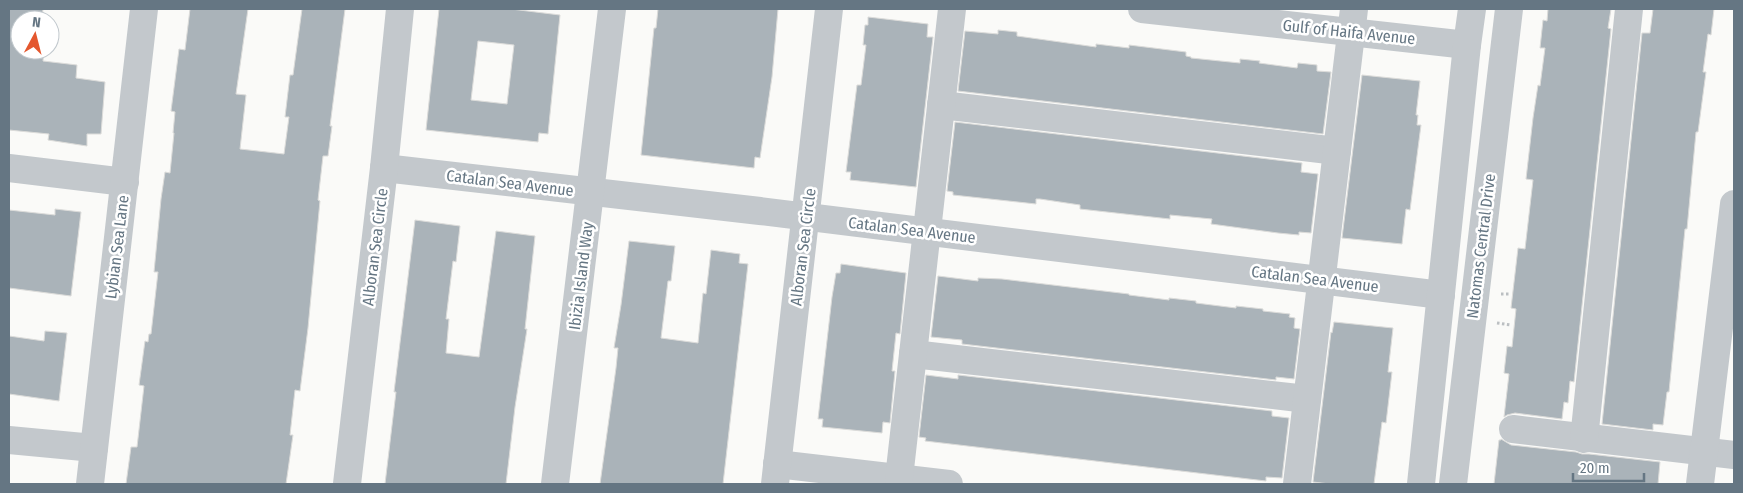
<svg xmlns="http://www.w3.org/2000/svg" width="1743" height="493" viewBox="0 0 1743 493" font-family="'Fira Sans Condensed',sans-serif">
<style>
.building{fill:#aab3b9;stroke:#dcdcda;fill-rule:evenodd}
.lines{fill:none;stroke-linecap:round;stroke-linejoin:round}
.path{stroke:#bbbfc2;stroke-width:3;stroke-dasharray:2.5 2.5;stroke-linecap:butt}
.minor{stroke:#c3c8cc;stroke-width:28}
.labels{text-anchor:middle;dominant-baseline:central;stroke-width:5;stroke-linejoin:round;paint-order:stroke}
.street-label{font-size:16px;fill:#657683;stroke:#fff}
</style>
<rect width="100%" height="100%" fill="#fafaf8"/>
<g class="building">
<polygon points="9,9 43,9 42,20 20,20 20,50 44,50 43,61 77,65 76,78 105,82 101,134 87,134 87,146 48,140 49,134 9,130"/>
<polygon points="190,9 248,9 236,94 246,95 240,149 284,154 289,117 285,117 290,75 293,75 302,9 345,9 330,126 332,126 328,156 323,156 318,200 320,201 308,328 300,391 295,390 290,435 293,435 286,484 126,484 131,447 137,447 144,386 139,385 145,341 148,342 149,334 151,334 158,272 154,272 161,199 165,172 170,173 174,133 173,133 175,112 171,111 179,49 185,50"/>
<path d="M439,9H511L560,15L548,134L539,133L538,142L426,130ZM478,41L514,45L507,104L471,100Z"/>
<polygon points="658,9 778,9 772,77 760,158 755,157 754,168 641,155 654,28 656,28"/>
<polygon points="1548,9 1611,9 1608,28 1611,29 1574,382 1570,381 1568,403 1564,402 1562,419 1515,413 1507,415 1504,417 1509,374 1504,373 1507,346 1512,347 1516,309 1511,308 1518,248 1525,249 1533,180 1526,179 1533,118 1538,85 1540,86 1545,48 1540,48 1543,20 1547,21"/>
<polygon points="1653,9 1714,9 1711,35 1708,34 1703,72 1706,72 1698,132 1696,132 1687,229 1685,229 1669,392 1667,392 1663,425 1653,424 1653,430 1602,424 1642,33 1650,33"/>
<polygon points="868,17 928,24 927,37 933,37 916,187 850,180 851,172 846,172 857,85 861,85 866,45 863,45 865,25 868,25"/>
<polygon points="998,30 1017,32 1017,36 1096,47 1096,44 1129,48 1129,45 1186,52 1186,56 1191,57 1191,58 1240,63 1240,59 1260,61 1259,63 1297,68 1298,63 1317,65 1317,71 1331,72 1323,134 958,91 965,31 998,34"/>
<polygon points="1362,75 1420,81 1416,115 1418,115 1417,125 1421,125 1410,210 1406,209 1402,244 1342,238"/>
<polygon points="955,122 1302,163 1301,172 1318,174 1311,233 1299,232 1299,235 1278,233 1211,224 1212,219 1170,215 1170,219 1080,209 1080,205 1040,199 1036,199 1036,204 953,195 953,192 947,191"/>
<polygon points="55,209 81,212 71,296 9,288 9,210 55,215"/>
<polygon points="415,220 460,226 456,262 453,261 446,319 449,319 446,353 479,357 496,231 535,236 525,329 527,329 515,407 506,484 385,484 396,392 394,392"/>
<polygon points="629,241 675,246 671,281 668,281 661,338 698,343 703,293 706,294 711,250 740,254 739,263 748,264 723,484 600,484 616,368 618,348 614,348 621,305"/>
<polygon points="841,264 906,273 900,334 896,333 892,371 895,371 890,423 883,422 882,433 822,427 823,419 818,419 832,297 836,273 840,273"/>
<polygon points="938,276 978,281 978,278 1002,279 1129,294 1129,295 1169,300 1169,298 1196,301 1196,303 1236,308 1236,306 1263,309 1263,311 1290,314 1289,317 1295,318 1294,328 1300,329 1294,379 1276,377 1276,380 962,344 962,340 931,337"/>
<polygon points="1334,322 1393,328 1388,372 1392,372 1386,423 1382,422 1374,484 1330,484 1313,482 1331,332 1332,333"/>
<polygon points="45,331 67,333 59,401 9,394 9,336 44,341"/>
<polygon points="926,375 958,379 958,375 1272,411 1272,416 1289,418 1282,478 1266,477 1266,481 925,441 926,438 919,437"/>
<polygon points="1501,439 1511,445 1576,452 1582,454 1589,454 1660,462 1658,484 1494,484 1499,440 1501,440"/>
</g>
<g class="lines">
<g class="path">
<polyline points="1501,294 1511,294"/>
<polyline points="1497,323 1511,325"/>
</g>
<g class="minor">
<polyline points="1142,9 1467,45"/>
<polyline points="941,105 1337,151"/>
<polyline points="9,168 125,182"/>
<polyline points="384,168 760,211 1441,295"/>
<polyline points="913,354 1307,399"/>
<polyline points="1513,429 1734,455"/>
<polyline points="1584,439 1629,9"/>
<polyline points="9,440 94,448"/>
<polyline points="777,464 949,484"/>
<polyline points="899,478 952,9"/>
<polyline points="90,484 144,9"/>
<polyline points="347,484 384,168 400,9"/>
<polyline points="555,484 612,9"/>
<polyline points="775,484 829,9"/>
<polyline points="1297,484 1354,9"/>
<polyline points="1421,484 1467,45 1472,9"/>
<polyline points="1453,484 1509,9"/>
<polyline points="1700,484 1734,204"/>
</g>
</g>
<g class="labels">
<g class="street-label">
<text transform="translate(1349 32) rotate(6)">Gulf of Haifa Avenue</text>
<text transform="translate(510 183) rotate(7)">Catalan Sea Avenue</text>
<text transform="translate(912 230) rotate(7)">Catalan Sea Avenue</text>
<text transform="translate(1481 246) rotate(-83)">Natomas Central Drive</text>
<text transform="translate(117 247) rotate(-83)">Lybian Sea Lane</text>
<text transform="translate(375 247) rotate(-83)">Alboran Sea Circle</text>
<text transform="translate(803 247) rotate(-83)">Alboran Sea Circle</text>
<text transform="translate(581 276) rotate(-83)">Ibizia Island Way</text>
<text transform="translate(1315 279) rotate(7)">Catalan Sea Avenue</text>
</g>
</g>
<rect width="1743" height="493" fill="none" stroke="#657683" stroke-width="20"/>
<g transform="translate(35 35) rotate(7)"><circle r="24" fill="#ffffff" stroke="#c1c8cd"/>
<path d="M0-4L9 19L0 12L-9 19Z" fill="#e4572e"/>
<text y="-8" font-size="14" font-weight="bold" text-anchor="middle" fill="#657683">N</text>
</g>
<path d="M1573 473v8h71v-8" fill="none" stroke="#657683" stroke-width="2.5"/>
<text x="1580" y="473" font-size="15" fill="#657683" stroke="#ffffff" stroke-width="4" paint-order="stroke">20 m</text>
</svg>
